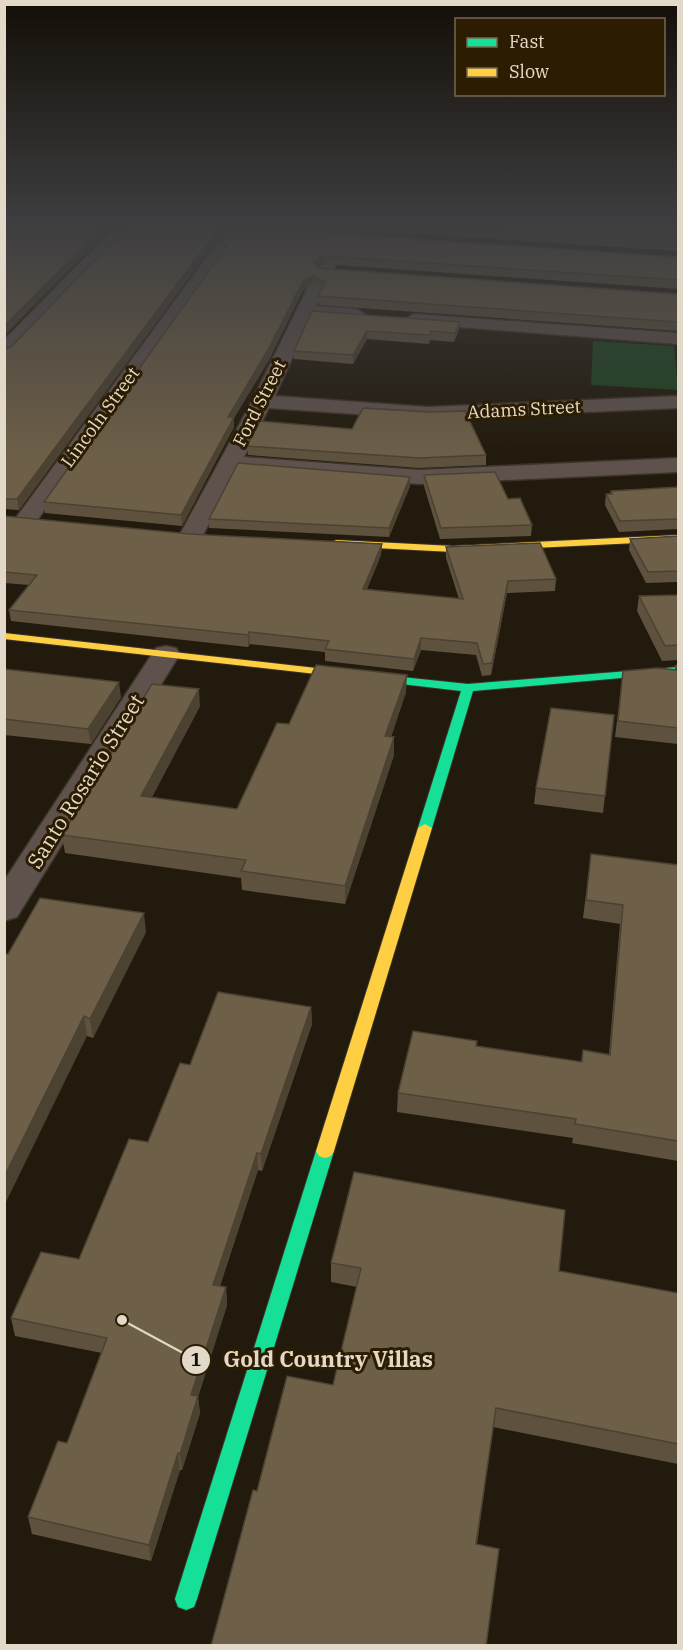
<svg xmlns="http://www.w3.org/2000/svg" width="683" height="1650" viewBox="0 0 683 1650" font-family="'IBM Plex Serif',serif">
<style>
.green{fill:#1f4421}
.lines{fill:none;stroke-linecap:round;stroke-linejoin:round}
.street-casing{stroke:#3b3428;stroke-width:3}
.fast-casing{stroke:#3b3428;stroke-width:2}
.slow-casing{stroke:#3b3428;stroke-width:2}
.street{fill:#5f524d;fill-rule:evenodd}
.fast{fill:#16e098;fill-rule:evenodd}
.slow{fill:#ffcf43;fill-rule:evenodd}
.wall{fill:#5e523e}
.shaded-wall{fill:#4c4232}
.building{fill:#6d5f48;stroke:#4c4232;stroke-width:1.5}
.labels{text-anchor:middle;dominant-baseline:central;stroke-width:6;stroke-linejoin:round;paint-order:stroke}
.far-street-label{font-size:18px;fill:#e3d9c9;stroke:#2c1c02}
.street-label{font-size:21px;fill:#e3d9c9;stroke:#2c1c02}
.leader{fill:none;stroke:#e3d9c9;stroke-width:2}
.callout-dot{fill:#e3d9c9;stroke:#2c1c02;stroke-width:2}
.mark-label{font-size:18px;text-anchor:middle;font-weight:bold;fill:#111}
.callout-label{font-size:22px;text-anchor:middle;font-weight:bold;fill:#e3d9c9;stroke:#2c1c02;stroke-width:6;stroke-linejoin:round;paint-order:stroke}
</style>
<rect width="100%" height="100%" fill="#221a0c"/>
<polygon class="green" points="593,341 674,346 678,390 591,385"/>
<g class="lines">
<g class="street-casing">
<g id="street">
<polygon points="116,226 132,226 11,355 4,357 4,340"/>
<path d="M192,226C210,226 281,221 292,232L284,237L239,233L34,525H18L14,520L18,515L225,232L199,231Z"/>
<polygon points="341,231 349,236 316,306 356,309 365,314 356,319 311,317 275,396 428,407 678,396 678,408 428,419 269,408 244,457 419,470 678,458 678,472 419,484 237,469 200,541 191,543 182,541 179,536 252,401 333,236"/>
<polygon points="414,314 678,333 678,344 408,323 405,319"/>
<polygon points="166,646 176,648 180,654 17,917 4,921 4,881 152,654 156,648"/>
</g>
</g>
<g class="fast-casing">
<g id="fast">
<polygon points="678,667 678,673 473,691 432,828 425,832 418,828 461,691 316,674 310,671 316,668 468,684"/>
<polygon points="325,1144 331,1146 334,1151 197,1599 194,1607 186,1610 178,1607 175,1599 316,1151 319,1146"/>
</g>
</g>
<g class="slow-casing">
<g id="slow">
<polygon points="678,535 678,541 453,552 336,546 331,543 336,540 453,546"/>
<polygon points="4,633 316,668 322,671 316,674 4,639"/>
<polygon points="425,824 432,828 334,1151 331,1156 325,1158 319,1156 316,1151 418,828"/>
</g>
</g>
<use href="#street" class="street"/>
<use href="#fast" class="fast"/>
<use href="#slow" class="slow"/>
</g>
<g class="wall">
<polygon points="220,226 221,234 19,510 4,509 4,349 11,347"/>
<polygon points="303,226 678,226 678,253 678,251"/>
<polygon points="240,227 678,257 678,292 678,289 324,264 318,268 678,294 678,331 319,305 318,296 322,289 313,284 303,290 270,358 234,418 234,427 182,526 45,513 44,502"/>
<polygon points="312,311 460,322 459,330 454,342 430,340 429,344 367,339 353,364 294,359 294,351"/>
<polygon points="247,446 486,455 486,465 419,468 248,455"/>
<polygon points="424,475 508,499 532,525 531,536 440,539 424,486"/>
<polygon points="410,477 410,486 389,537 209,528 209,519"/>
<polygon points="678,487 678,529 619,532 605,505 606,494 610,494 611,491"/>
<polygon points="4,516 190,534 382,544 381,555 367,589 459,599 446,558 446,547 556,579 555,591 507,593 491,675 482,676 476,655 421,650 413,671 325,661 325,652 250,644 248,647 11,621 9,610 29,585 4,583"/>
<polygon points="678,536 678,582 646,583 629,550 630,539"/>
<polygon points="639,596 678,596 678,660 662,661 637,611"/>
<polygon points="678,665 678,744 615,737 623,671 675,670 675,666"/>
<polygon points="4,669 121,697 91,744 4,735"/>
<polygon points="406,692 391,737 394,755 345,904 242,890 241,878 65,853 62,835 200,706 152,797 237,809 289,724"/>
<polygon points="536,788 605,796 603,813 534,804"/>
<polygon points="591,854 678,865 678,1161 572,1143 573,1138 397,1112 398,1093 477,1041 477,1046 581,1062 583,1050 609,1054 620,924 583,918"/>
<polygon points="146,932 93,1038 87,1036 8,954"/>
<polygon points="311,1007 312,1024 262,1171 258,1170 220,1286 226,1287 227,1305 198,1397 200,1413 182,1470 180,1470 151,1561 32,1534 28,1517 67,1443 102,1353 15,1336 11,1318 79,1259 148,1142 190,1065"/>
<polygon points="331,1263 559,1271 678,1293 678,1464 493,1427 477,1544 257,1491 333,1385 357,1287 331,1282"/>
</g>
<g class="shaded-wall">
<polygon points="104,226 113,226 4,336 4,326"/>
<polygon points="220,226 221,234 19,510 17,499"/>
<polygon points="324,256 324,264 314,270 314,261"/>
<polygon points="313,276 313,284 303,290 270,358 234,418 234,427 182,526 181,515 228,417 303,281"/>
<polygon points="460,322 459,330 454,342 455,333"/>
<polygon points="367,331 367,339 353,364 353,355"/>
<polygon points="410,477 410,486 389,537 389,528"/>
<polygon points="382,544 381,555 362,600 363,589"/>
<polygon points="508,581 507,593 491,675 492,663"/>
<polygon points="249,632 250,644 248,647 248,635"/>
<polygon points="421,638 421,650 413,671 414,659"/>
<polygon points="407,675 406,692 385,754 385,736"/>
<polygon points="119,682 121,697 91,744 88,729"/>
<polygon points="199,689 200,706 143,814 141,796"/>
<polygon points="394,737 394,755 345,904 345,886"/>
<polygon points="144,913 146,932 93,1038 90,1019"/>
<polygon points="311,1007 312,1024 262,1171 261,1154"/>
<polygon points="84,1016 87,1036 4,1206 4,1177"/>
<polygon points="257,1153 258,1170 214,1302 213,1285"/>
<polygon points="226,1287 227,1305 198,1397 200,1413 182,1470 180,1454 191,1395"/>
<polygon points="178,1453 180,1470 151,1561 149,1545"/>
</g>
<g class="building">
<polygon points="8,226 104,226 4,326 4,228"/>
<polygon points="127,226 220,226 17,499 4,499 4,349 11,347"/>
<polygon points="423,226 678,226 678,243"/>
<polygon points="240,227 678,257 678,280 324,256 314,261 318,268 678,294 678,322 318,296 325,282 313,276 303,281 269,348 228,417 234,417 181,515 44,502"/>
<polygon points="312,311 460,322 455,333 431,331 429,335 367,331 353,355 294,351"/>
<polygon points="363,408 428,412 465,411 486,455 419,458 247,446 260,421 352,429"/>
<polygon points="238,463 410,477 389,528 209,519"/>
<polygon points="495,472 508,499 520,498 532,525 441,528 424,475"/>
<polygon points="678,487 678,519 620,521 606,494 612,494 611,491"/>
<polygon points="4,516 190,534 382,544 363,589 463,599 446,547 540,543 556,579 508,581 492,663 483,664 477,643 421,638 414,659 325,649 329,641 249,632 248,635 9,610 37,575 4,572"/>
<polygon points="678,536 678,571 648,572 630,539"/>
<polygon points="678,595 678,645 665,646 639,596"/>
<polygon points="316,665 407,675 385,736 394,737 345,886 241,871 246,860 62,835 152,684 199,689 141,796 237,809 277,723 289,724"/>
<polygon points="678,665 678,728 618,721 623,671 657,668 677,670 675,666"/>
<polygon points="4,669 119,682 88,729 4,719"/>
<polygon points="551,708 614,715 605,796 536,788"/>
<polygon points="591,854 678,865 678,1141 575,1124 576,1119 398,1093 413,1031 477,1041 476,1046 582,1062 583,1050 610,1055 623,905 586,900"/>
<polygon points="40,898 144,913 90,1019 84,1016 4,1177 4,954 8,954"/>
<polygon points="218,992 311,1007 261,1154 257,1153 213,1285 226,1287 191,1395 198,1396 180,1454 178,1453 149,1545 28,1517 58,1441 67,1443 107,1338 11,1318 41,1252 79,1259 129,1139 148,1142 180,1063 190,1065"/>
<polygon points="354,1172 565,1210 559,1271 678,1293 678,1444 496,1408 476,1544 499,1549 486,1646 211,1646 253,1490 257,1491 287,1376 333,1385 361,1268 331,1263"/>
</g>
<linearGradient id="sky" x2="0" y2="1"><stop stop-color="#130e07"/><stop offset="0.49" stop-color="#3e3e40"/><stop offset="1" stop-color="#3e3e40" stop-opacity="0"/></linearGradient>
<rect width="683" height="457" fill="url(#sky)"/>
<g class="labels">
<g class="far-street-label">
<text transform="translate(259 403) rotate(-63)">Ford Street</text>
<text transform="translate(524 409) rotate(-3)">Adams Street</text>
<text transform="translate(100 417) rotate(-54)">Lincoln Street</text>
</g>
<g class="street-label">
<text transform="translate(85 781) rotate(-58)">Santo Rosario Street</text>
</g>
</g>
<path class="leader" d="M122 1320L196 1360"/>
<g class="callout-dot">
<circle cx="122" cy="1320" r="6"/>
<circle cx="196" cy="1360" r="15"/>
</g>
<g class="mark-label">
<text x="196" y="1366">1</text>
</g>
<g class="callout-label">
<text x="328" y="1367">Gold Country Villas</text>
</g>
<rect width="683" height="1650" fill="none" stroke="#e3d9c9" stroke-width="12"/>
<rect x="455" y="18" width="210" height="78" fill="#2c1c02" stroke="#756852" stroke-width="1.5"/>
<rect x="467" y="38" width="30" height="9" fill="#16e098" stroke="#756852" stroke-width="1.5"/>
<text x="509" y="48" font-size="18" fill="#e3d9c9">Fast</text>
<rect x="467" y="68" width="30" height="9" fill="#ffcf43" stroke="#756852" stroke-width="1.5"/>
<text x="509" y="78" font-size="18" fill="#e3d9c9">Slow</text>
</svg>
